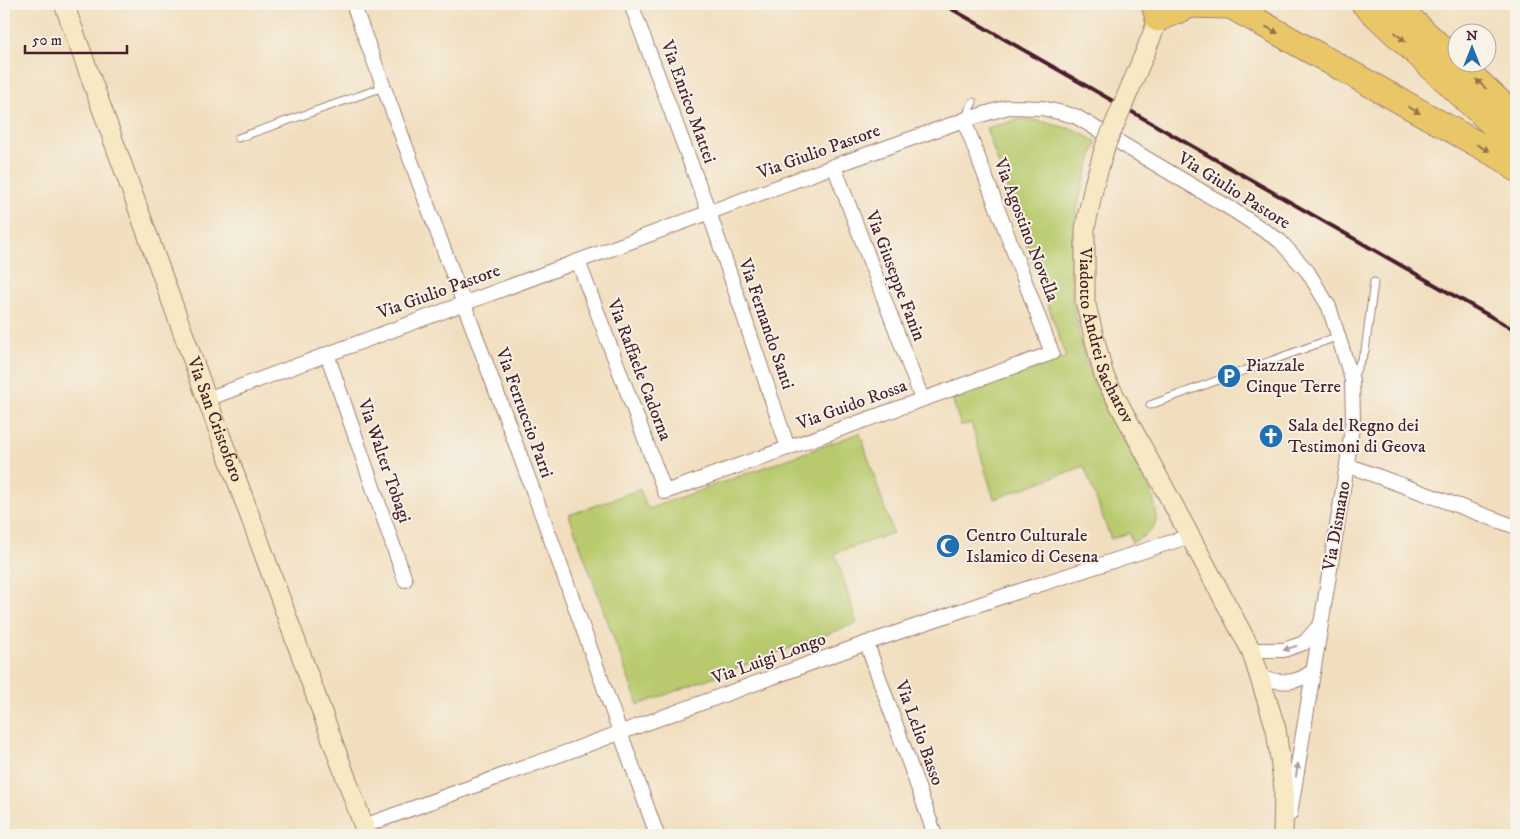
<svg xmlns="http://www.w3.org/2000/svg" width="1520" height="839" viewBox="0 0 1520 839" font-family="'IM FELL DW Pica',serif">
<style>
.park{fill:#b8ca6d;stroke:#81744c}
.lines{fill:none;stroke-linecap:round;stroke-linejoin:round}
.lane-casing{stroke:#9e7e74;stroke-width:9}
.street-casing{stroke:#9e7e74;stroke-width:16}
.secondary-casing{stroke:#9e7e74;stroke-width:21}
.highway-casing{stroke:#9e7e74;stroke-width:27}
.lane{stroke:#fff;stroke-width:7}
.street{stroke:#fff;stroke-width:14}
.secondary{stroke:#f6e9c3;stroke-width:19}
.highway{stroke:#e9c769;stroke-width:25}
.rail{stroke:#4a1f2b;stroke-width:4}
.secondary-bridge-casing{stroke:#9e7e74;stroke-width:21;stroke-linecap:butt}
.secondary-bridge{stroke:#f6e9c3;stroke-width:19}
.oneway{fill:#9a734a}
.oneway2{fill:#ae9aa0}
.labels{text-anchor:middle;dominant-baseline:central;stroke-width:4;stroke-linejoin:round;paint-order:stroke}
.street-label{font-size:18px;fill:#4a1f2b;stroke:#f7f3e8}
.poi-label{font-size:18px;fill:#4a1f2b;stroke:#f7f3e8;text-anchor:start}
</style>
<rect width="100%" height="100%" fill="#f7f3e8"/>
<filter id="ink" filterUnits="userSpaceOnUse"><feTurbulence type="fractalNoise" baseFrequency=".02" numOctaves="2"/><feDisplacementMap in="SourceGraphic" scale="10" xChannelSelector="R" yChannelSelector="G"/><feConvolveMatrix kernelMatrix="1 2 1 2 8 2 1 2 1" color-interpolation-filters="sRGB"/></filter>
<filter id="wash" filterUnits="userSpaceOnUse"><feTurbulence type="fractalNoise" baseFrequency=".0096" numOctaves="4" result="noise"/><feDisplacementMap in="SourceGraphic" scale="20" xChannelSelector="R" yChannelSelector="G"/><feGaussianBlur stdDeviation="1.12" result="paint"/><feColorMatrix in="noise" values="0 0 0 0 0 0 0 0 0 0 0 0 0 0 0 0 0 1.4 0 .05"/><feComposite in="paint" operator="in"/></filter>
<g filter="url(#wash)">
<rect width="100%" height="100%" fill="#f1debe"/>
<g class="park">
<path d="M1022,119L1045,122L1078,131L1097,142L1087,171L1077,208L1071,256L1072,299L1083,351L1094,383L1153,496C1160,525 1157,529 1132,543L1129,533L1111,539L1084,466L994,499L971,423L961,426L952,398L1066,357L986,128Z"/>
<polygon points="860,433 893,533 835,553 857,623 638,705 569,515 640,489 648,509"/>
</g>
</g>
<g filter="url(#ink)">
<g class="lines">
<g class="lane-casing">
<g id="lane">
<polyline points="964,120 973,102"/>
<polyline points="238,138 384,87"/>
<polyline points="1353,377 1365,351 1374,282"/>
<polyline points="1150,405 1339,336"/>
</g>
</g>
<g class="street-casing">
<g id="street">
<polyline points="353,4 552,542 657,835"/>
<polyline points="631,4 709,212 788,448"/>
<polyline points="834,166 922,399"/>
<polyline points="578,261 665,492 1052,353 964,120"/>
<polyline points="327,354 405,580"/>
<polyline points="207,399 834,166 964,120 1008,107 1042,108 1075,116 1233,210 1280,241 1308,272 1329,307 1352,380 1353,420 1347,465 1290,814"/>
<polyline points="1347,465 1516,527"/>
<polyline points="867,644 935,835"/>
<polyline points="1251,650 1284,650 1304,643 1320,625"/>
<path d="M1259,678C1283,682 1293,686 1313,671"/>
<polyline points="364,826 858,646 995,599 1190,536"/>
</g>
</g>
<g class="secondary-casing">
<g id="secondary">
<path id="s1" d="M64,4L207,399L367,835"/>
<polyline points="1144,55 1163,7"/>
<path id="s2" d="M1094,185L1085,229V301L1104,376L1251,650L1276,729L1284,789L1283,835"/>
</g>
</g>
<g class="highway-casing">
<g id="highway">
<polyline points="1154,4 1158,19 1191,5 1230,6"/>
<polyline points="1227,4 1504,159 1516,169"/>
<polyline points="1364,4 1516,146"/>
<polyline points="1394,4 1516,117"/>
</g>
</g>
<use href="#lane" class="lane"/>
<use href="#street" class="street"/>
<use href="#secondary" class="secondary"/>
<use href="#highway" class="highway"/>
<polyline class="rail" points="943,4 1516,331"/>
<g class="secondary-bridge-casing">
<polyline id="secondary-bridge" points="1094,185 1105,147 1144,55"/>
</g>
<use href="#secondary-bridge" class="secondary-bridge"/>
</g>
<defs><path id="oneway-solid" d="M-6-.8H1V-3.2L6.5 0L1 3.2V.8H-6Z" transform="scale(1.25)"/></defs>
<g class="oneway">
<use href="#oneway-solid" transform="translate(1272 30) rotate(29)"/>
<use href="#oneway-solid" transform="translate(1400 37) rotate(43)"/>
<use href="#oneway-solid" transform="translate(1481 84) rotate(-137)"/>
<use href="#oneway-solid" transform="translate(1414 110) rotate(29)"/>
<use href="#oneway-solid" transform="translate(1483 148) rotate(28)"/>
</g>
<g class="oneway2">
<use href="#oneway-solid" transform="translate(1290 648) rotate(163)"/>
<use href="#oneway-solid" transform="translate(1297 770) rotate(-81)"/>
</g>
</g>
<defs>
<g id="parking-disc" transform="scale(1.25)"><circle r="9.5" fill="#1f6fb2" stroke="#f7f3e8"/><path d="M-3.5-5.5H1a3.5 3.5 0 0 1 0 7H-1V5.5H-3.5ZM-1-3.4V-.6H.8a1.4 1.4 0 0 0 0-2.8Z" fill="#fff"/></g>
<g id="church-disc" transform="scale(1.25)"><circle r="9.5" fill="#1f6fb2" stroke="#f7f3e8"/><path d="M-1.2-6h2.4v3.5h3.3v2.4h-3.3V6h-2.4V-.1h-3.3v-2.4h3.3Z" fill="#fff"/></g>
<g id="mosque-disc" transform="scale(1.25)"><circle r="9.5" fill="#1f6fb2" stroke="#f7f3e8"/><path d="M3.5-4.9A6 6 0 1 0 3.5 4.9A5 5 0 1 1 3.5-4.9Z" fill="#fff"/></g>
</defs>
<g fill-rule="evenodd">
<use href="#parking-disc" x="1229" y="376"/>
<use href="#church-disc" x="1271" y="436"/>
<use href="#mosque-disc" x="948" y="546"/>
</g>
<g class="labels">
<g class="street-label">
<text transform="translate(688 102) rotate(70)">Via Enrico Mattei</text>
<text transform="translate(819 152) rotate(-20)">Via Giulio Pastore</text>
<text transform="translate(1234 191) rotate(32)">Via Giulio Pastore</text>
<text transform="translate(1026 230) rotate(69)">Via Agostino Novella</text>
<text transform="translate(895 276) rotate(69)">Via Giuseppe Fanin</text>
<text transform="translate(439 292) rotate(-20)">Via Giulio Pastore</text>
<text transform="translate(766 324) rotate(71)">Via Fernando Santi</text>
<text stroke="none"><textPath href="#s2" startOffset="155">Viadotto Andrei Sacharov</textPath></text>
<text transform="translate(639 370) rotate(69)">Via Raffaele Cadorna</text>
<text transform="translate(852 405) rotate(-20)">Via Guido Rossa</text>
<text transform="translate(524 413) rotate(70)">Via Ferruccio Parri</text>
<text stroke="none"><textPath href="#s1" startOffset="442">Via San Cristoforo</textPath></text>
<text transform="translate(384 461) rotate(71)">Via Walter Tobagi</text>
<text transform="translate(1337 526) rotate(-80)">Via Dismano</text>
<text transform="translate(769 659) rotate(-20)">Via Luigi Longo</text>
<text transform="translate(919 733) rotate(70)">Via Lelio Basso</text>
</g>
<g class="poi-label">
<text x="1246" y="366">Piazzale<tspan x="1246" dy="21">Cinque Terre</tspan></text>
<text x="1288" y="426">Sala del Regno dei<tspan x="1288" dy="21">Testimoni di Geova</tspan></text>
<text x="966" y="536">Centro Culturale<tspan x="966" dy="21">Islamico di Cesena</tspan></text>
</g>
</g>
<rect width="1520" height="839" fill="none" stroke="#f7f3e8" stroke-width="20"/>
<g transform="translate(1472 48)"><circle r="24" fill="#f7f3e8" stroke="#b29e9c"/>
<path d="M0-4L9 19L0 12L-9 19Z" fill="#1f6fb2"/>
<text y="-8" font-size="14" font-weight="bold" text-anchor="middle" fill="#4a1f2b">N</text>
</g>
<path d="M25 45v8h102v-8" fill="none" stroke="#4a1f2b" stroke-width="2.5"/>
<text x="32" y="45" font-size="15" fill="#4a1f2b" stroke="#f7f3e8" stroke-width="4" paint-order="stroke">50 m</text>
</svg>
